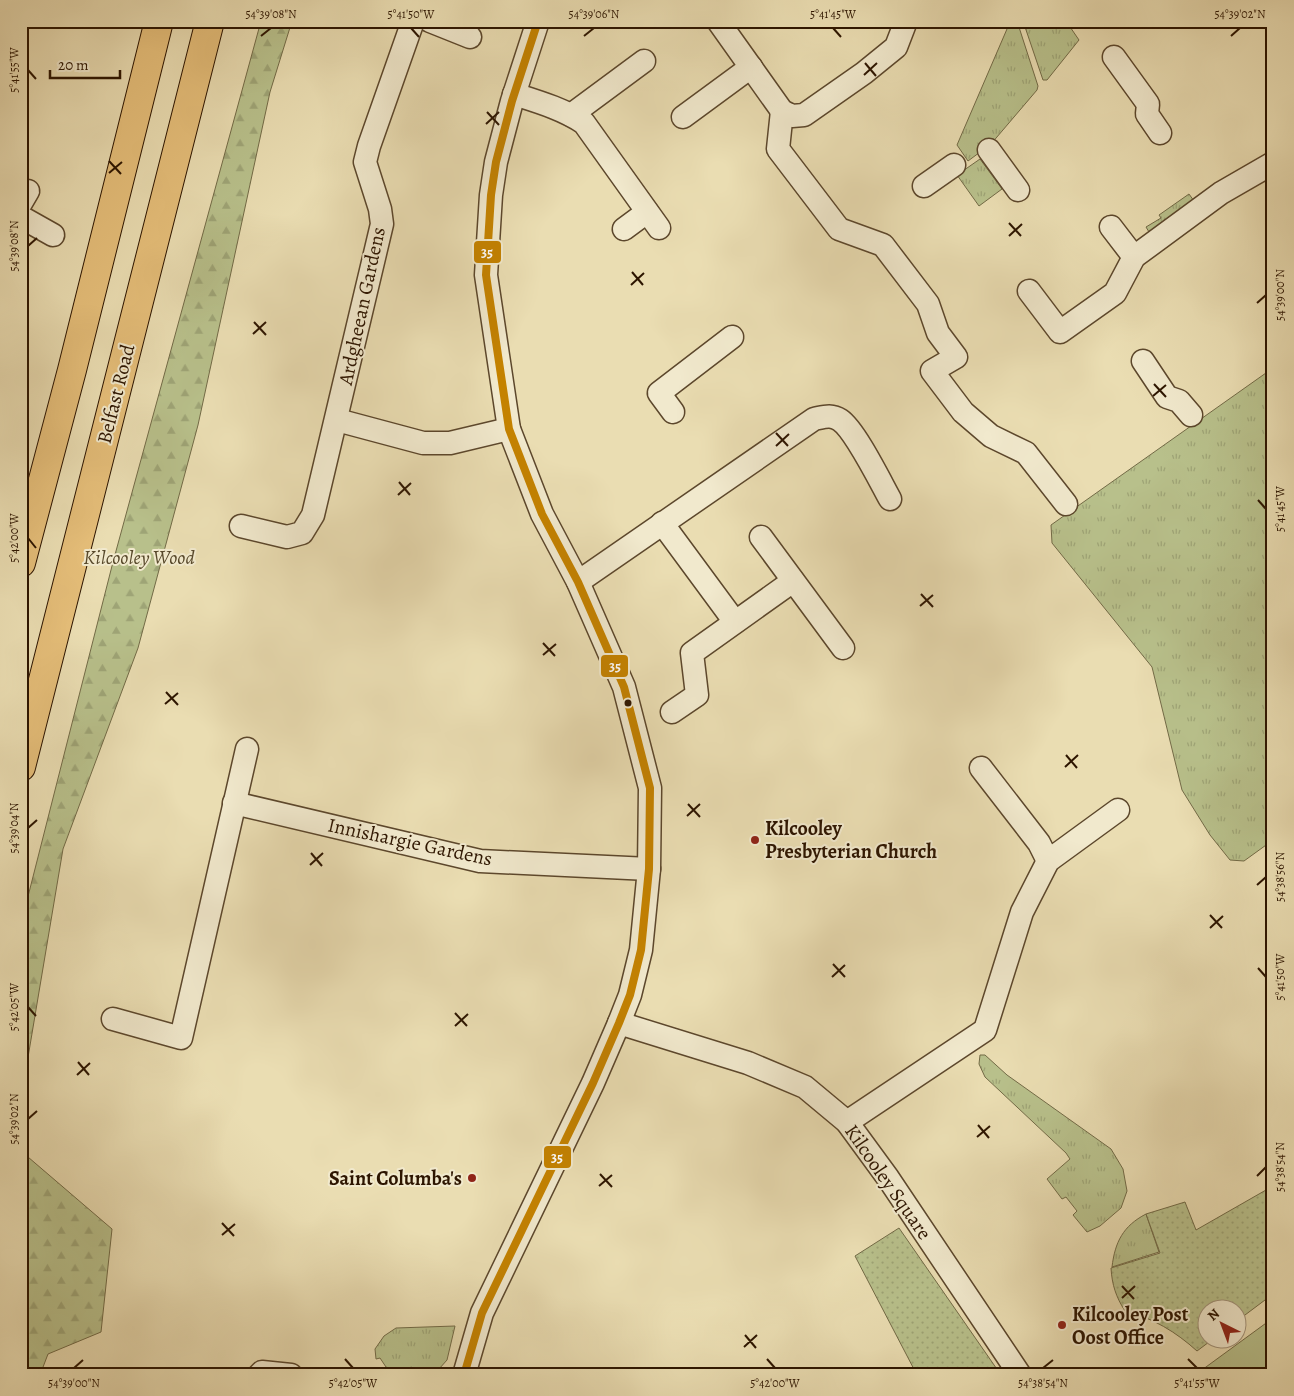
<svg xmlns="http://www.w3.org/2000/svg" width="1294" height="1396" viewBox="0 0 1294 1396" font-family="Alegreya,serif">
<style>
.grass{fill:url(#grass-tufts);stroke:#726a46}
.forest{fill:url(#forest-firs);stroke:#726a46}
.park{fill:url(#park-dots);stroke:#726a46}
.pitch{fill:#b8c08b;stroke:#726a46}
.lines{fill:none;stroke-linecap:round;stroke-linejoin:round}
.minor-casing{stroke:#5c472c;stroke-width:25}
.highway-casing{stroke:#2d1500;stroke-width:30}
.minor{stroke:#f1e9cd;stroke-width:22}
.highway{stroke:#e5be79;stroke-width:28}
.bus-1-casing{stroke:#f1e9cd;stroke-width:11}
.bus-1{stroke:#c48200;stroke-width:8}
.ticks{fill:none;stroke:#2d1500;stroke-width:2}
.bus-dot{fill:#2d1500;stroke:#f1e9cd;stroke-width:2}
.poi-dot{fill:#8f2418;stroke:#f1e9cd;stroke-width:2}
.labels{text-anchor:middle;dominant-baseline:central;stroke-width:4;stroke-linejoin:round;paint-order:stroke}
.street-label{font-size:20px;fill:#2d1500;stroke:#f1e9cd}
.park-label{font-size:20px;font-style:italic;fill:#57482a;stroke:#f1e9cd}
.poi-label{font-size:20px;font-weight:bold;fill:#2d1500;stroke:#f1e9cd;text-anchor:start}
.line-badge{stroke:#f1e9cd;stroke-width:2}
.badge-label{font-size:14px;text-anchor:middle;font-weight:bold;fill:#fff}
.neatline{fill:none;stroke:#2d1500;stroke-width:2}
.ticks-label{font-size:12px;text-anchor:middle;fill:#2d1500}
</style>
<defs>
<pattern id="grass-tufts" width="24" height="20" patternUnits="userSpaceOnUse" patternTransform="scale(1.25)"><rect width="24" height="20" fill="#b8c08b"/><path d="M3 7l-1-3M5 7V3M7 7l1-3M15 17l-1-3M17 17v-4M19 17l1-3" fill="none" stroke="#9ea476"/></pattern>
<pattern id="forest-firs" width="22" height="20" patternUnits="userSpaceOnUse" patternTransform="scale(1.25)"><rect width="22" height="20" fill="#b8c08b"/><path d="M5 1l3.5 6h-7zM16 11l3.5 6h-7z" fill="#9ea476"/></pattern>
<pattern id="park-dots" width="8" height="8" patternUnits="userSpaceOnUse" patternTransform="scale(1.25)"><rect width="8" height="8" fill="#b8c08b"/><path d="M2 2h.1M6 6h.1" fill="none" stroke="#9ea476" stroke-width="1.8" stroke-linecap="round"/></pattern>
</defs>
<rect width="100%" height="100%" fill="#eaddb2"/>
<filter id="stains"><feTurbulence type="fractalNoise" baseFrequency=".004" numOctaves="4"/><feColorMatrix values="0 0 0 0 .2 0 0 0 0 .09 0 0 0 0 .02 0 0 0 .5 -.17"/></filter>
<radialGradient id="worn" r=".72"><stop offset=".6" stop-color="#630" stop-opacity="0"/><stop offset="1" stop-color="#630" stop-opacity=".3"/></radialGradient>
<g class="grass">
<polygon points="1017,21 1038,86 1037,90 991,144 968,161 957,145 1010,22"/>
<polygon points="1023,21 1066,21 1079,40 1047,80 1043,80"/>
<polygon points="980,159 1002,189 979,206 957,175"/>
<polygon points="1189,194 1194,201 1149,232 1146,227 1161,218 1159,215"/>
<polygon points="1273,368 1273,840 1244,861 1230,860 1210,835 1182,790 1152,667 1052,543 1051,525"/>
<polygon points="980,1055 985,1055 1007,1075 1111,1149 1123,1169 1127,1191 1121,1208 1100,1226 1087,1232 1073,1215 1077,1211 1066,1197 1062,1199 1047,1179 1070,1159 1066,1153 985,1077 979,1064"/>
<path d="M1146,1214L1159,1252L1112,1267C1115,1242 1123,1226 1146,1214Z"/>
<polygon points="455,1326 447,1360 439,1369 428,1374 395,1372 386,1367 380,1358 376,1359 375,1349 384,1336 396,1328"/>
</g>
<g class="forest">
<polygon points="261,21 292,21 270,92 198,425 138,648 63,849 21,1099 21,924 113,562"/>
<polygon points="21,1151 112,1229 101,1332 48,1354 40,1375 21,1375"/>
</g>
<g class="park">
<path d="M1273,1186V1294L1237,1321L1236,1308H1206V1338L1213,1339L1197,1351C1176,1332 1153,1318 1125,1311C1116,1297 1112,1285 1111,1268L1160,1253L1146,1214L1185,1202L1196,1230Z"/>
<polygon points="899,1228 1001,1375 917,1375 855,1256"/>
</g>
<polygon class="pitch" points="1273,1318 1273,1375 1195,1375"/>
<g class="lines">
<g class="minor-casing">
<g id="minor">
<polyline points="430,21 470,37"/>
<polyline points="718,21 782,111 792,116 804,115 864,73 896,47 906,21"/>
<polyline points="1114,57 1148,104 1147,114 1160,133"/>
<path d="M514,94C539,102 563,109 584,123L659,228"/>
<polyline points="782,111 778,149 839,229 883,245 928,304 938,333 956,357 932,371 963,412 991,436 1026,453 1066,504"/>
<polyline points="571,115 644,61"/>
<polyline points="683,117 751,67"/>
<polyline points="989,150 1018,190"/>
<polyline points="924,186 954,165"/>
<polyline points="21,203 28,191"/>
<polyline points="21,217 53,235"/>
<polyline points="1111,227 1134,257"/>
<polyline points="624,229 647,212"/>
<polyline points="1029,291 1060,332 1115,293 1134,257 1221,193 1273,163"/>
<polyline points="1143,361 1167,397 1179,401 1191,415"/>
<polyline points="673,412 659,393 732,337"/>
<polyline points="337,420 423,443 450,443 509,429"/>
<polyline points="662,523 735,622"/>
<polyline points="241,526 287,537 302,533 313,515 382,224 380,209 365,162 369,146 413,21"/>
<polyline points="761,537 843,648"/>
<path d="M578,582L814,419C824,417 831,414 840,420C855,430 880,481 890,499"/>
<polyline points="672,712 697,695 692,653 793,581"/>
<polyline points="981,768 1039,843 1048,861"/>
<polyline points="234,803 480,861 649,869"/>
<polyline points="113,1019 181,1038 247,749"/>
<polyline points="619,1023 748,1063 805,1087 847,1122 888,1178 1020,1375"/>
<polyline points="847,1122 985,1030 1022,912 1048,861 1118,810"/>
<polyline points="259,1375 262,1372 291,1375"/>
<polyline points="464,1375 482,1313 593,1083 619,1023 630,995 641,950 649,869 650,788 624,687 578,582 542,514 509,429 486,275 491,195 496,162 512,101 538,21"/>
</g>
</g>
<g class="highway-casing">
<g id="highway">
<polyline points="21,563 72,370 159,21"/>
<polyline points="21,767 210,21"/>
</g>
</g>
<use href="#minor" class="minor"/>
<use href="#highway" class="highway"/>
<g class="bus-1-casing">
<polyline id="bus-1" points="464,1375 482,1313 593,1083 619,1023 630,995 641,950 649,869 650,788 624,687 578,582 542,514 509,429 486,275 491,195 496,162 512,101 538,21"/>
</g>
<use href="#bus-1" class="bus-1"/>
</g>
<path class="ticks" d="M411,28L419,37M833,28L841,37M261,36L271,28M584,36L594,28M1231,36L1240,28M865,63L876,76M28,70L36,79M864,75L877,63M487,112L499,125M486,124L499,112M109,161L121,174M109,173L122,162M1009,223L1021,236M1009,236L1022,224M28,246L37,238M632,272L643,285M631,285L644,273M1257,303L1266,295M254,322L266,335M253,334L266,322M1154,384L1166,397M1153,396L1166,385M776,433L788,446M776,446L789,434M399,482L410,495M398,495L411,483M1258,500L1266,509M28,538L36,548M921,594L933,607M920,606L933,595M543,643L555,656M543,655L556,644M166,692L178,705M165,704L178,693M1066,755L1077,768M1065,767L1078,755M688,804L700,817M687,816L700,804M28,828L37,820M311,853L322,866M310,865L323,853M1257,885L1266,877M1210,915L1222,928M1210,928L1223,916M833,964L845,977M1258,968L1266,977M832,977L845,965M28,1007L36,1016M455,1013L467,1026M455,1026L468,1014M78,1062L89,1075M77,1075L90,1063M28,1119L37,1111M978,1125L989,1138M977,1137L990,1126M600,1174L612,1187M1257,1176L1266,1167M599,1186L612,1175M222,1223L234,1236M222,1235L235,1224M1122,1286L1134,1299M1122,1298L1135,1286M745,1335L756,1348M744,1347L757,1335M345,1359L353,1368M767,1359L775,1368M1188,1359L1197,1368M74,1368L83,1360M1043,1368L1053,1360"/>
<circle class="bus-dot" cx="628" cy="703" r="4.5"/>
<g class="poi-dot">
<circle cx="755" cy="840" r="5"/>
<circle cx="472" cy="1178" r="5"/>
<circle cx="1062" cy="1325" r="5"/>
</g>
<g class="labels">
<g class="street-label">
<text transform="translate(362 306) rotate(-78)">Ardgheean Gardens</text>
<text transform="translate(116 394) rotate(-76)">Belfast Road</text>
<text transform="translate(410 842) rotate(12)">Innishargie Gardens</text>
<text transform="translate(888 1182) rotate(55)">Kilcooley Square</text>
</g>
<g class="park-label">
<text x="139" y="557">Kilcooley Wood</text>
</g>
<g class="poi-label">
<text x="765" y="828">Kilcooley<tspan x="765" dy="23">Presbyterian Church</tspan></text>
<text x="462" y="1178" text-anchor="end">Saint Columba's</text>
<text x="1072" y="1314">Kilcooley Post<tspan x="1072" dy="23">Oost Office</tspan></text>
</g>
</g>
<g class="line-badge">
<rect x="473" y="240" width="29" height="24" rx="5" fill="#c48200"/>
<rect x="600" y="654" width="29" height="24" rx="5" fill="#c48200"/>
<rect x="543" y="1145" width="29" height="24" rx="5" fill="#c48200"/>
</g>
<g class="badge-label">
<text x="487" y="257">35</text>
<text x="615" y="671">35</text>
<text x="557" y="1162">35</text>
</g>
<rect width="1294" height="1396" fill="none" stroke="#eaddb2" stroke-width="55"/>
<g transform="translate(1222 1324) rotate(318)"><circle r="24" fill="#f1e9cd" stroke="#a3947b"/>
<path d="M0-4L9 19L0 12L-9 19Z" fill="#8f2418"/>
<text y="-8" font-size="14" font-weight="bold" text-anchor="middle" fill="#2d1500">N</text>
</g>
<path d="M50 70v8h70v-8" fill="none" stroke="#2d1500" stroke-width="2.5"/>
<text x="58" y="70" font-size="15" fill="#2d1500" stroke="#f1e9cd" stroke-width="4" paint-order="stroke">20 m</text>
<rect x="28" y="28" width="1238" height="1340" class="neatline"/>
<g class="ticks-label">
<text x="271" y="18">54°39'08"N</text>
<text x="411" y="18">5°41'50"W</text>
<text x="594" y="18">54°39'06"N</text>
<text x="833" y="18">5°41'45"W</text>
<text x="1240" y="18">54°39'02"N</text>
<text transform="translate(14 70) rotate(-90)" y="4">5°41'55"W</text>
<text transform="translate(14 246) rotate(-90)" y="4">54°39'08"N</text>
<text transform="translate(1280 295) rotate(-90)" y="4">54°39'00"N</text>
<text transform="translate(1280 509) rotate(-90)" y="4">5°41'45"W</text>
<text transform="translate(14 538) rotate(-90)" y="4">5°42'00"W</text>
<text transform="translate(14 828) rotate(-90)" y="4">54°39'04"N</text>
<text transform="translate(1280 877) rotate(-90)" y="4">54°38'56"N</text>
<text transform="translate(1280 977) rotate(-90)" y="4">5°41'50"W</text>
<text transform="translate(14 1007) rotate(-90)" y="4">5°42'05"W</text>
<text transform="translate(14 1119) rotate(-90)" y="4">54°39'02"N</text>
<text transform="translate(1280 1167) rotate(-90)" y="4">54°38'54"N</text>
<text x="74" y="1387">54°39'00"N</text>
<text x="353" y="1387">5°42'05"W</text>
<text x="775" y="1387">5°42'00"W</text>
<text x="1043" y="1387">54°38'54"N</text>
<text x="1197" y="1387">5°41'55"W</text>
</g>
<rect width="100%" height="100%" filter="url(#stains)"/>
<rect width="100%" height="100%" fill="url(#worn)"/>
</svg>
